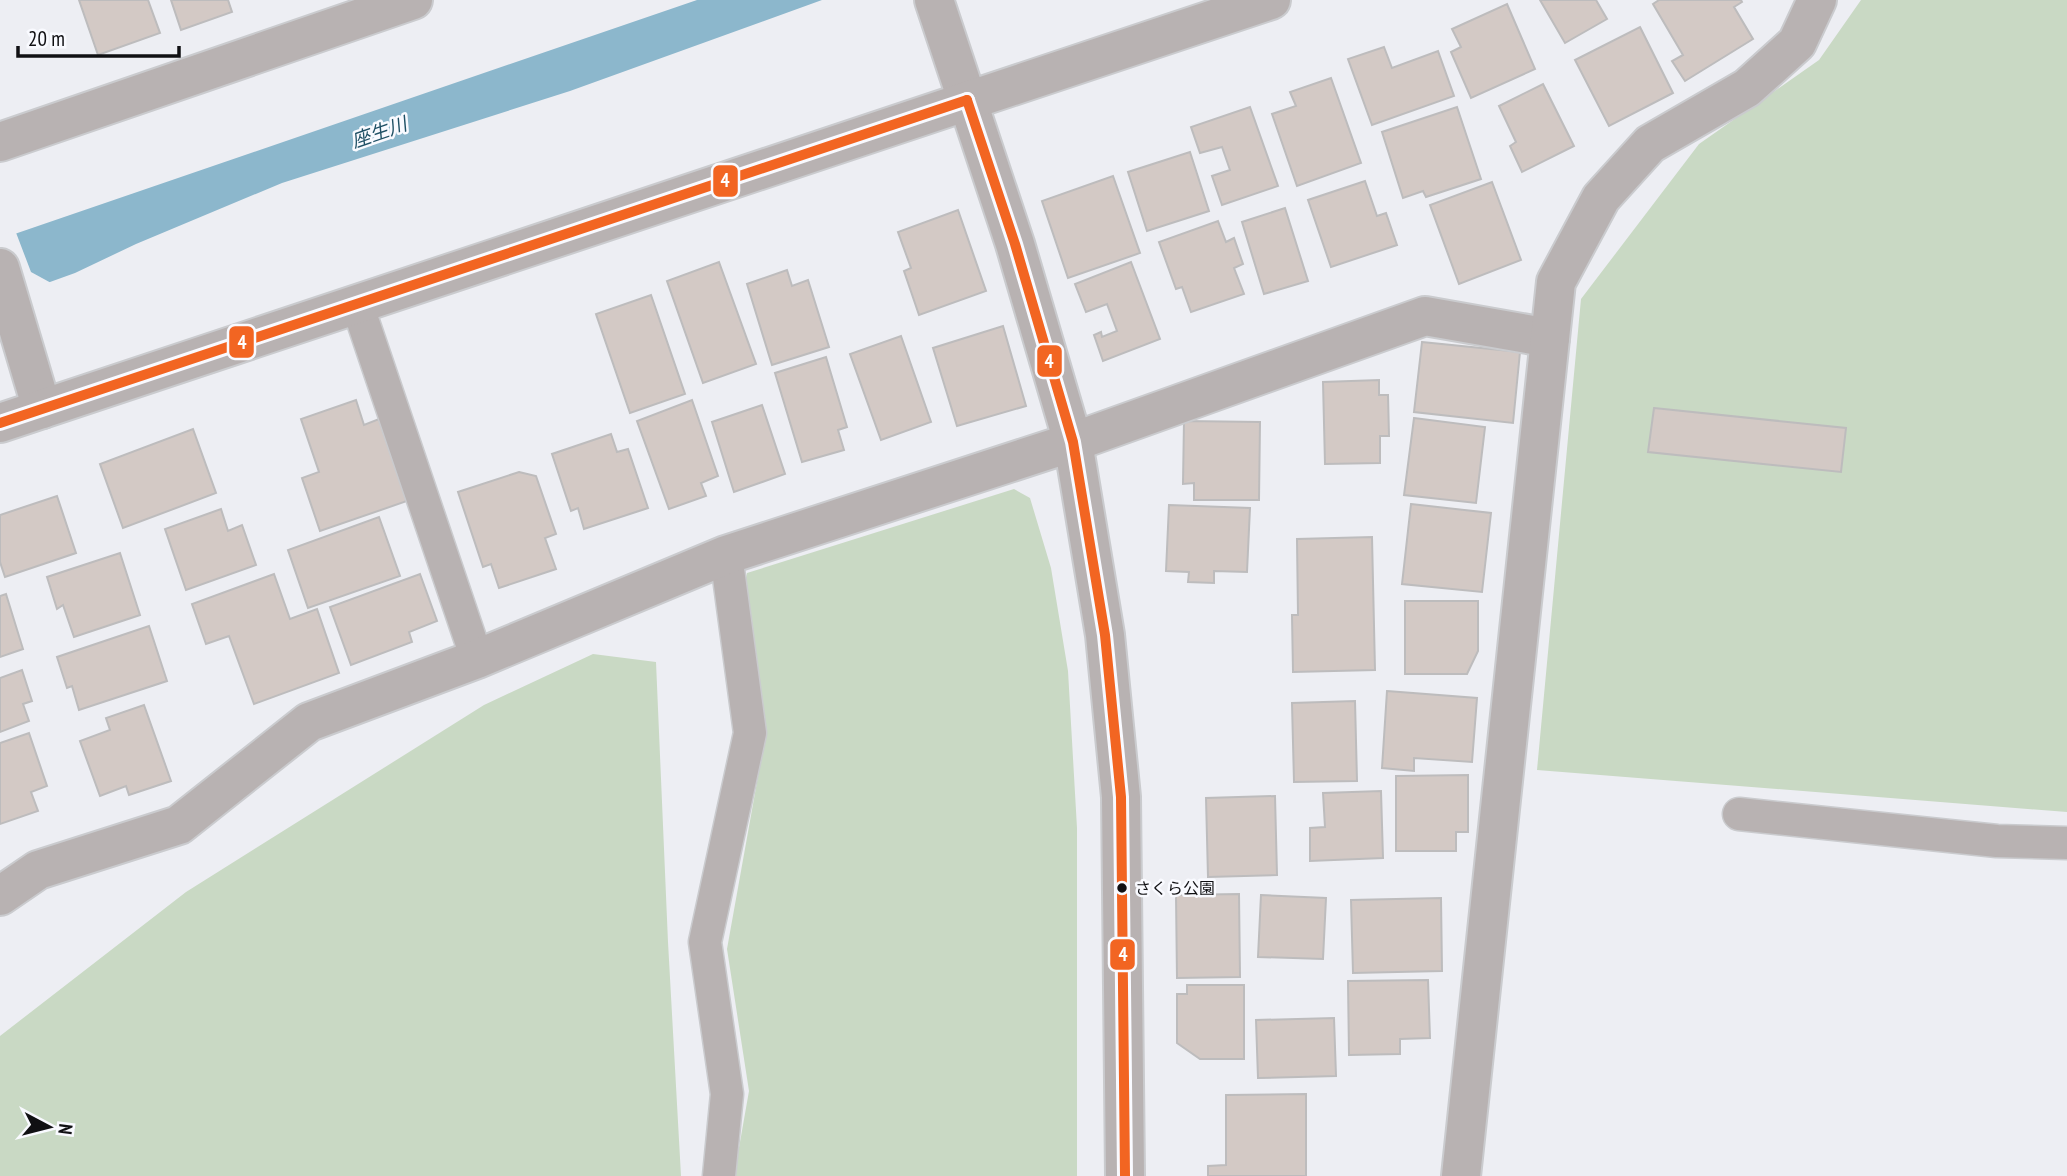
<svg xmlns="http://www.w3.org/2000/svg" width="2067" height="1176" viewBox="0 0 2067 1176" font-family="'PT Sans Narrow','Noto Sans JP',sans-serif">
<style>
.green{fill:#c9d9c4}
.water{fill:#8cb7cc}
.pier{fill:#edeef3}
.building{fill:#d3c9c5;stroke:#bdbcbd;stroke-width:2}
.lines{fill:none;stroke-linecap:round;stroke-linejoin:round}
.service-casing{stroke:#cacbce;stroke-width:35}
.minor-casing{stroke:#cacbce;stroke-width:42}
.tertiary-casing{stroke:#cacbce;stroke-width:42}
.service{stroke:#b8b2b2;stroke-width:32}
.minor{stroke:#b8b2b2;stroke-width:38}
.tertiary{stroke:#b8b2b2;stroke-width:38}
.bus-1-casing{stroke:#f9faff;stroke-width:16}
.bus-1{stroke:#f26522;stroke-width:10}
.bus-dot{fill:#101013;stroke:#f9faff;stroke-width:2.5}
.labels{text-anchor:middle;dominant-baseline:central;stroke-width:5;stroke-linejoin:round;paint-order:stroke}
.bus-label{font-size:16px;fill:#101013;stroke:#f9faff;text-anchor:start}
.water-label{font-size:19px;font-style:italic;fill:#1f5065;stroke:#f9faff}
.line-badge{stroke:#f9faff;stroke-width:2.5}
.badge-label{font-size:19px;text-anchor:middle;font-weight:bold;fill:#fff}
</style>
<rect width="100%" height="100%" fill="#edeef3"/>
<g class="green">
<polygon points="1861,0 2067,0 2067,812 1537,770 1581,299 1699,144 1819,60"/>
<polygon points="1014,489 1030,498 1051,568 1068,671 1077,828 1077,1176 734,1176 749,1091 727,949 764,743 741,598 747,573"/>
<polygon points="593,654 656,662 668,942 681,1176 0,1176 0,1036 186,892 484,705"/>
</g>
<polygon class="water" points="697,0 822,0 570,91 282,183 136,244 75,273 0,300 0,239"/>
<polygon class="pier" points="15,230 31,272 53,284 0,303 0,235"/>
<g class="building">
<polygon points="79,0 148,0 160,33 98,55"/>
<polygon points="171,0 228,0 232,12 181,30"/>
<polygon points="1540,0 1596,0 1607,19 1565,43"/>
<polygon points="1659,0 1741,0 1742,2 1734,7 1753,39 1685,81 1672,61 1683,55 1653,4"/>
<polygon points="1507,4 1535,69 1471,98 1451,52 1461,47 1452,29"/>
<polygon points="1640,27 1673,93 1609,126 1575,60"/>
<polygon points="1384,47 1392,68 1438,51 1454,96 1372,125 1348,59"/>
<polygon points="1331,78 1361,163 1297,186 1272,114 1296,106 1290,92"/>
<polygon points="1543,84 1574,146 1522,172 1510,146 1516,142 1499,106"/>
<polygon points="1250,107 1278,186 1222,205 1212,176 1230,170 1222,147 1200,153 1191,127"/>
<polygon points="1457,107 1481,179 1426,197 1423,191 1403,198 1382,132"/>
<polygon points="1190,152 1209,211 1147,231 1128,172"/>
<polygon points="1113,176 1140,253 1068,278 1042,201"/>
<polygon points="1365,181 1377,216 1386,213 1397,245 1331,267 1308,200"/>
<polygon points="1492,182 1521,260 1459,284 1430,205"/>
<polygon points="1285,208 1308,281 1264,294 1242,222"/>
<polygon points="958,210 986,291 919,315 904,271 911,268 898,232"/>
<polygon points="1218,221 1226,242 1234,238 1243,264 1234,268 1244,294 1191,312 1182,287 1176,289 1159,242"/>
<polygon points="719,262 756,364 703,383 667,281"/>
<polygon points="1131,262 1160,339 1103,361 1094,335 1101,332 1102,337 1117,331 1107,304 1086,312 1075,284"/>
<polygon points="787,270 792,286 808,280 829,347 772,365 747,284"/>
<polygon points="651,295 685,394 630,413 596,314"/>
<polygon points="1003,326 1026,406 957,426 933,348"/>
<polygon points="901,336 931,422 881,440 850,354"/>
<polygon points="1422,342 1520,352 1513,423 1414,412"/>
<polygon points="826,357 847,427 838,430 844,450 802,462 775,373"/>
<polygon points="1379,380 1379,395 1388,395 1389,436 1380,436 1380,463 1325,464 1323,382"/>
<polygon points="356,400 364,425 379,419 407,501 320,531 302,478 319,472 301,419"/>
<polygon points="692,400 718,476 701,483 706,496 669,509 637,421"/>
<polygon points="762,405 785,474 734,492 712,422"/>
<polygon points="1654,408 1846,428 1841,472 1648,452"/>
<polygon points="1414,418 1485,427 1476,503 1404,495"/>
<polygon points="1184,421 1260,422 1259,500 1194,500 1194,483 1183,484"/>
<polygon points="193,429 216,493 123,528 100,464"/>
<polygon points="611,434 617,452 628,449 648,508 584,529 578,508 571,511 552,454"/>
<polygon points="519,472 536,476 556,534 545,538 556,569 499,588 491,564 483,567 458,492"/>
<polygon points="57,496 76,553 5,577 0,562 0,515"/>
<polygon points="1411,504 1491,513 1482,592 1402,584"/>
<polygon points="1169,505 1250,508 1247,572 1214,571 1214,583 1188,582 1189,572 1166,571"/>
<polygon points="221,509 228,531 242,525 256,565 186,590 165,529"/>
<polygon points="379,517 400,576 308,608 288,550"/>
<polygon points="1372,537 1375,670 1293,672 1292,615 1298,615 1297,539"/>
<polygon points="120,553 140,615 74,637 63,605 57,609 47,577"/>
<polygon points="274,574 290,619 317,609 339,673 254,704 229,636 206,644 192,604"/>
<polygon points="420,574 437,621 409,632 412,642 351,665 330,607"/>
<polygon points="6,594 23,649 0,657 0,596"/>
<polygon points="1405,601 1478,601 1478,651 1467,674 1405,674"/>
<polygon points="149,626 167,681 79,710 72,686 67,688 57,657"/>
<polygon points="22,670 32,701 23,704 29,721 0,732 0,678"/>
<polygon points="1387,691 1477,698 1472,762 1414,758 1414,771 1382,768"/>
<polygon points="1355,701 1357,781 1294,782 1292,703"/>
<polygon points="144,705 171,781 129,795 126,786 100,796 80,741 110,730 106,718"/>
<polygon points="29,733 47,786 31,792 38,811 0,824 0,743"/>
<polygon points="1468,775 1468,832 1456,832 1456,851 1396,851 1396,776"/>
<polygon points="1381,791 1383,858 1310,861 1310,828 1325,827 1323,793"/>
<polygon points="1275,796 1277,875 1208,877 1206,798"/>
<polygon points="1239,894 1240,977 1177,978 1176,895"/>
<polygon points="1261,895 1326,898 1323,959 1258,957"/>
<polygon points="1441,898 1442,971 1353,973 1351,900"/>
<polygon points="1428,980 1430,1038 1400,1039 1400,1054 1349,1055 1348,981"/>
<polygon points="1187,985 1244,985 1244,1059 1200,1059 1177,1043 1177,994 1187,994"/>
<polygon points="1334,1018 1336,1076 1258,1078 1256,1020"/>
<polygon points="1306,1094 1306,1176 1208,1176 1208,1166 1226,1165 1226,1095"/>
</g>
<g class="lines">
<g class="service-casing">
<g id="service">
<polyline points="357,304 477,659"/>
<polyline points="1739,814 1997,841 2067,843"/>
<polyline points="719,1176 727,1094 705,942 750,733 726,555"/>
</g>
</g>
<g class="minor-casing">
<g id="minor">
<polyline points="934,0 1015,244 1073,442 1105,635 1121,797 1125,1176"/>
<polyline points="0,142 413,0"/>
<polyline points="0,268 42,409"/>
<polyline points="0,896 38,870 179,825 309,722 477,659 726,555 1073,442 1425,316 1550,338"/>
<polyline points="1461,1176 1556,282 1601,198 1650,144 1747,88 1797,43 1817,0"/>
</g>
</g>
<g class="tertiary-casing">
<polyline id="tertiary" points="0,423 1271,0"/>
</g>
<use href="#service" class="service"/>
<use href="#minor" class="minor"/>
<use href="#tertiary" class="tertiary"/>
<g class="bus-1-casing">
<g id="bus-1">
<polyline points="967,100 1015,244 1073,442 1105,635 1121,797 1125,1176"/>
<polyline points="0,423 967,100"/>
</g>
</g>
<use href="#bus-1" class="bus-1"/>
</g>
<circle class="bus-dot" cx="1122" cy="888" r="6"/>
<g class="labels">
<g class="bus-label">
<text x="1135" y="888">さくら公園</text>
</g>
<g class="water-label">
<text transform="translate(379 132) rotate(-19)">座生川</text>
</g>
</g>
<g class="line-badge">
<rect x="712" y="164" width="27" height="34" rx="7" fill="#f26522"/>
<rect x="228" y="325" width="27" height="34" rx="7" fill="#f26522"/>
<rect x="1036" y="344" width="27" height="34" rx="7" fill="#f26522"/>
<rect x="1109" y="938" width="27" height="33" rx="7" fill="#f26522"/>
</g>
<g class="badge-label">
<text x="725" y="187">4</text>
<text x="242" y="349">4</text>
<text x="1049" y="368">4</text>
<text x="1123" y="961">4</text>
</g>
<g transform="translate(49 1127) rotate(97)" stroke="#f9faff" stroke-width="5" paint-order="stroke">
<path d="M0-5L12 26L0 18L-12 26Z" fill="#101013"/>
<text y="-10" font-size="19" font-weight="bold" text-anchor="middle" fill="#101013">N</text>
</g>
<path d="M18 46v10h161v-10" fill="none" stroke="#101013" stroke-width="3.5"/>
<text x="28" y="46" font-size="21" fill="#101013" stroke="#f9faff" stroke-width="5" paint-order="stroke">20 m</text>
</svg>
